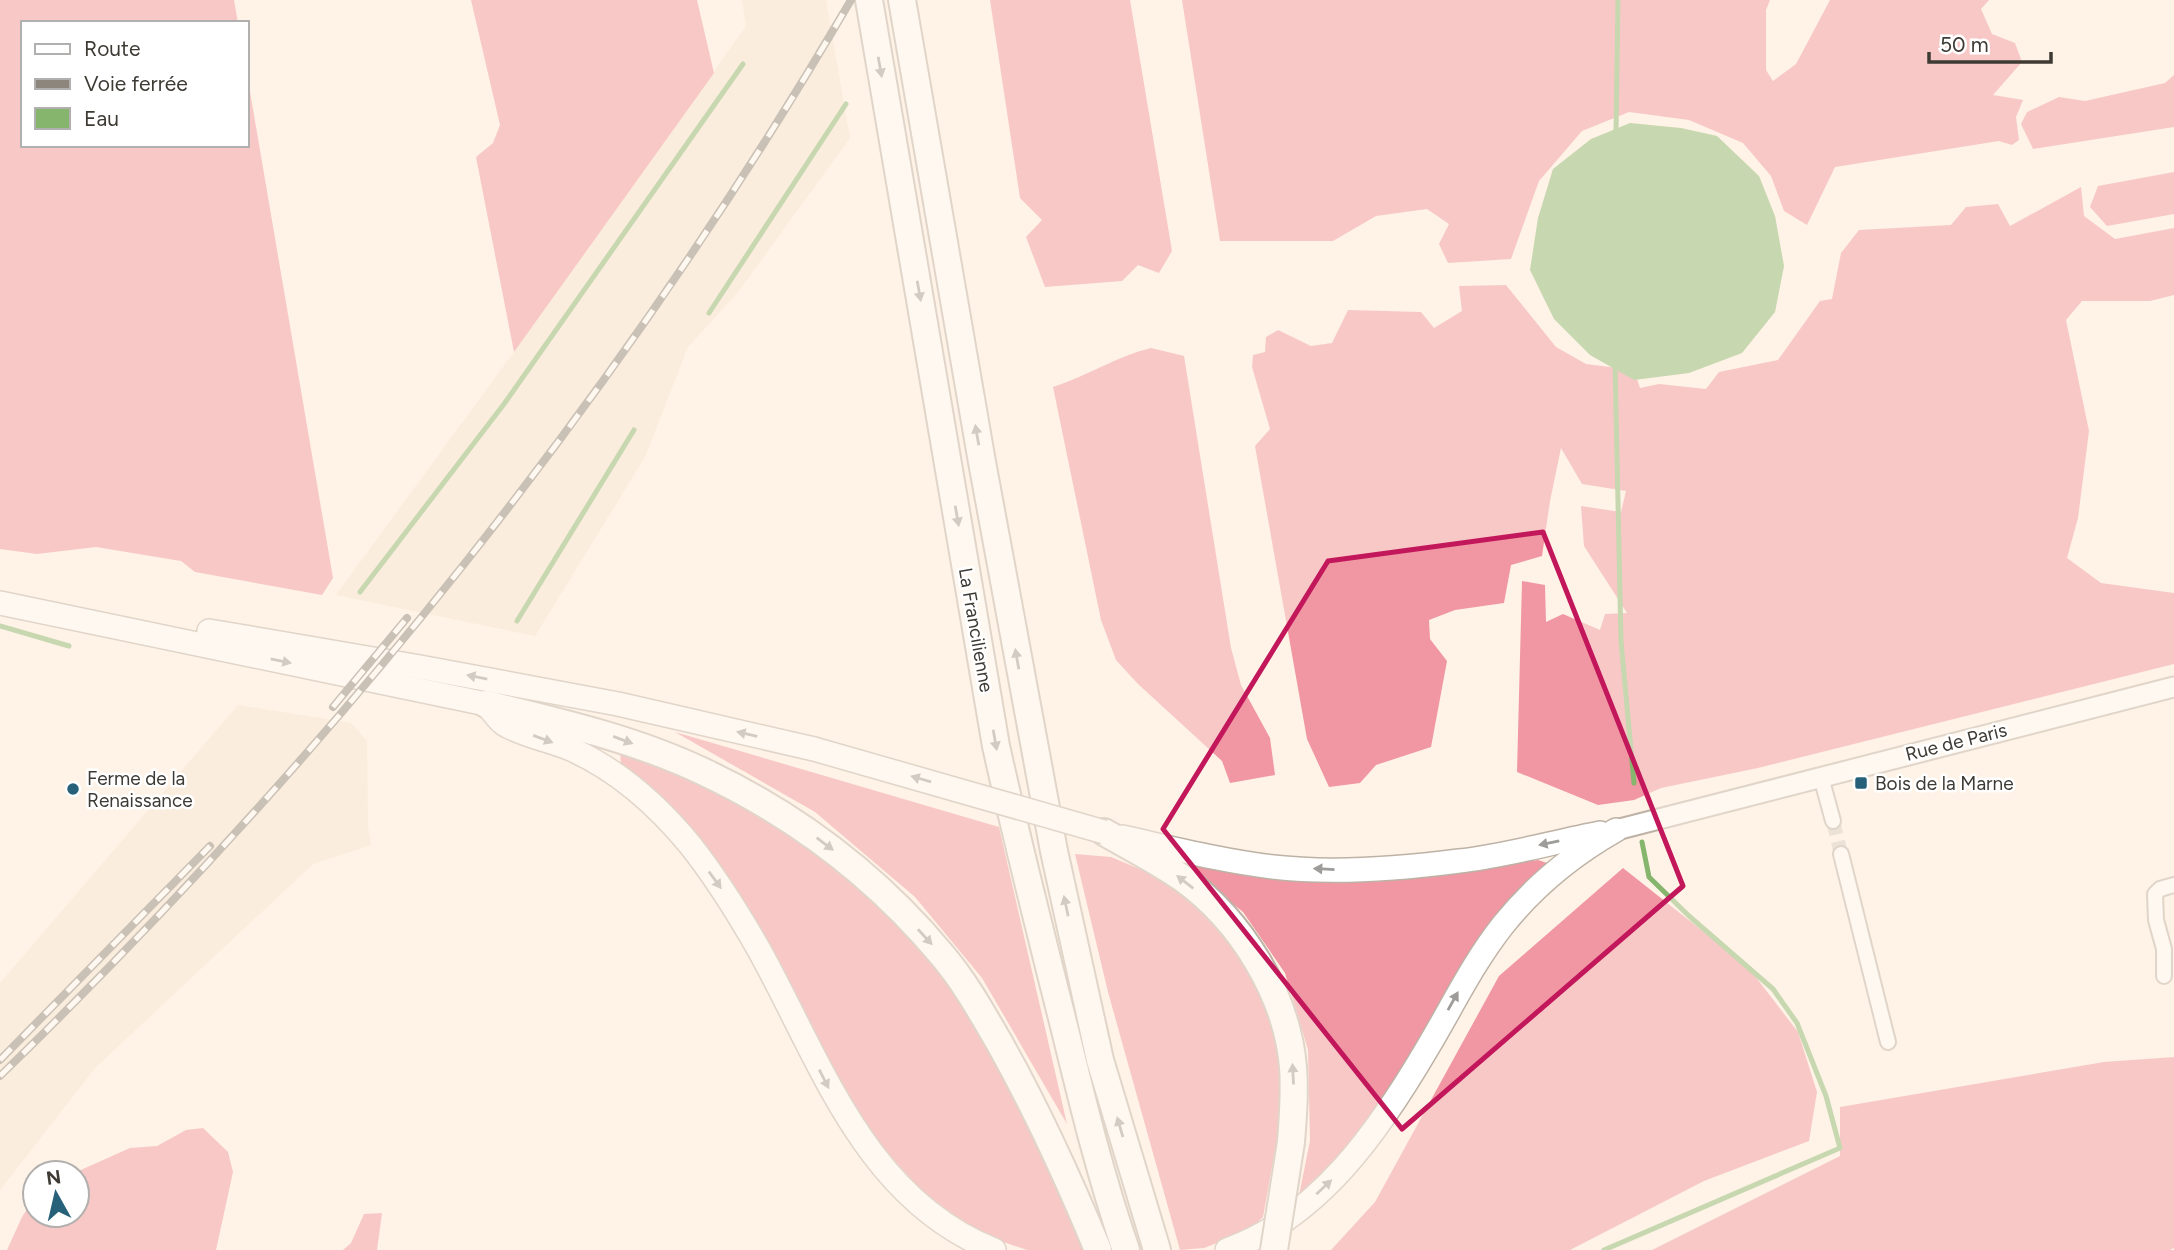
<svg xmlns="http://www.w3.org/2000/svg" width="2174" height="1250" viewBox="0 0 2174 1250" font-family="Figtree,sans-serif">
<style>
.built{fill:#f7e6d2}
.forest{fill:#f196a3}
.water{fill:#86b56e}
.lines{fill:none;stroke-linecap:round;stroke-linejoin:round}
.stream{stroke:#86b56e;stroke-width:5}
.street-tunnel{stroke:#d8cec2;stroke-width:14;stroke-dasharray:14 7;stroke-linecap:butt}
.street-casing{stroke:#bdb2a5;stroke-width:18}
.secondary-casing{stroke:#bdb2a5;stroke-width:23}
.primary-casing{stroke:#bdb2a5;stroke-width:26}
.highway-casing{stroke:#bdb2a5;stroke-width:30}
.street{stroke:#fff;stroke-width:14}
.secondary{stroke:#fff;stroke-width:19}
.primary{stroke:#fff;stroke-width:23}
.highway{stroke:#fff;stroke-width:26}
.rail-casing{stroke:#8d867d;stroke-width:8}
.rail{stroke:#fff;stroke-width:5;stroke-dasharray:16;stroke-linecap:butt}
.primary-bridge-casing{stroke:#bdb2a5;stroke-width:26;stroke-linecap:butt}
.highway-bridge-casing{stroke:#bdb2a5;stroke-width:30;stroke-linecap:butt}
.primary-bridge{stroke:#fff;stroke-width:23}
.highway-bridge{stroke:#fff;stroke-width:26}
.oneway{fill:#9e9c9a}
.marked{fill:none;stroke:#c2185b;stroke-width:5;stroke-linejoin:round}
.poi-dot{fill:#266179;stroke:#fff;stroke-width:2.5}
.labels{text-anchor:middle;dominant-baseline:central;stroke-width:5;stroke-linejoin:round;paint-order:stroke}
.street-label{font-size:19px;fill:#3e3a34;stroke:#fff}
.poi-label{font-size:19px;fill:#3e3a34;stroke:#fff;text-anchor:start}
</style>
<rect width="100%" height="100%" fill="#fef3e6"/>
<g class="built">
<polygon points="742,0 826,0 850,138 738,292 688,347 645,457 535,636 336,595 514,352 746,26"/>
<polygon points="238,705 351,723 367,741 368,826 371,845 313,864 95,1068 0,1190 0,983"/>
</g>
<g class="forest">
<polygon points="0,0 234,0 238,23 23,23 23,145 247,145 247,74 333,578 322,595 195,572 181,561 96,547 37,554 0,549"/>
<polygon points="471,0 697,0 714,73 514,352 476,157 493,143 500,125"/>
<polygon points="990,0 1130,0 1172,251 1159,273 1138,265 1122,281 1045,287 1026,237 1042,220 1020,198"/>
<polygon points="1182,0 1770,0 1766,10 1766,70 1773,81 1796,64 1830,0 1989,0 1981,9 1992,34 2015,43 2022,62 1993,95 2023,100 2016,117 2019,140 2012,145 1999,141 1835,167 1807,225 1784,211 1771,176 1743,143 1689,120 1629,112 1582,131 1539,181 1511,259 1448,263 1439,244 1449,224 1427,209 1376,216 1333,241 1220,241"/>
<polygon points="2174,75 2174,127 2033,149 2021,124 2027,112 2059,97 2085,101 2165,83"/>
<polygon points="2174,172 2174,214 2107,226 2090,207 2098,186"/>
<polygon points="2081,187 2084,216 2115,239 2174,228 2174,295 2150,301 2082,301 2066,320 2089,431 2078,518 2067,558 2101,583 2174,593 2174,664 1758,768 1661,788 1634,800 1598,805 1517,772 1522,581 1545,585 1546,622 1563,614 1600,630 1605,614 1627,613 1584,546 1581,506 1621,512 1626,491 1582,484 1561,448 1550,501 1542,556 1511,565 1504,603 1455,610 1429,620 1430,639 1447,661 1431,747 1376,765 1360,783 1329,787 1307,739 1255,446 1270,429 1252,367 1253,355 1265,352 1266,337 1278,330 1311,346 1332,343 1348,310 1421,312 1434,328 1462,311 1459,286 1506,285 1556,347 1586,364 1634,370 1640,388 1659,384 1706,389 1719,372 1778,360 1820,301 1832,299 1841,253 1859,230 1951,225 1966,207 1998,204 2010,226"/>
<path d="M1151,348L1184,356L1231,648L1241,685L1270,738L1275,775L1230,783L1222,761L1138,684L1116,660L1101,620L1053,387C1087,376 1117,356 1151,348Z"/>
<polygon points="675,732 999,827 1067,1124 982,978 915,897 815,812"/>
<polygon points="620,751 716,789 811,846 888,907 945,973 984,1036 1090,1250 1027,1250 982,1235 924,1193 874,1138 824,1054 754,920 621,766"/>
<polygon points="1075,854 1111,857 1159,877 1210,919 1256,973 1280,1057 1281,1117 1263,1217 1248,1231 1204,1248 1180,1250 1108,992"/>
<path d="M1172,855C1216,862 1260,873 1304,878C1381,888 1462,872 1538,860L1547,863L1492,921L1379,1112L1323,1180L1298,1200L1310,1141L1308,1050L1285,973L1243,912Z"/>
<polygon points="1623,868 1748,967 1798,1032 1817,1092 1809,1141 1704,1181 1570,1250 1331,1250 1375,1202 1499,976"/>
<polygon points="2174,1057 2174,1248 2170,1250 1652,1250 1840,1156 1840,1107 2104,1062"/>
<polygon points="203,1128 228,1152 233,1172 216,1250 7,1250 22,1217 35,1197 35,1215 77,1215 77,1173 74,1173 130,1148 157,1146 186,1130"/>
<polygon points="382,1213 377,1250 343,1250 351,1243 364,1214"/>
</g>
<polygon class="water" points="1630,123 1681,128 1717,136 1759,176 1775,216 1784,266 1775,312 1742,353 1689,373 1634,380 1590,355 1554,319 1530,270 1538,218 1553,169 1591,139"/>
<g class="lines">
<g class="stream">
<polyline points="1616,133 1618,0"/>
<polyline points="709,313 846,104"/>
<polyline points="1615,364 1621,641 1634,783"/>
<polyline points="360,592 504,404 743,64"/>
<polyline points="517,621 634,430"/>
<polyline points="0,626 69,646"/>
<polyline points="1604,1250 1840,1148 1826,1096 1797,1023 1773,989 1689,916 1649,877 1642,842"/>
</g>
<polyline class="street-tunnel" points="1833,821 1841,854"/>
<g class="street-casing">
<g id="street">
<polyline points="1821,777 1833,821"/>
<polyline points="1841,854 1888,1042"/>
<polyline points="2164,976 2164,949 2156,920 2155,894 2160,889 2174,885"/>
</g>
</g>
<g class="secondary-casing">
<polyline id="secondary" points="1616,830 2174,687"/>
</g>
<g class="primary-casing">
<g id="primary">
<path d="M0,603L486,704C492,710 497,719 504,724C521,735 553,741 573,750C619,771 659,807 691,846C716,878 738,913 758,948C820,1059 864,1199 994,1250"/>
<polyline points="209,631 420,667 618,704 814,749"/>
<path d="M1122,837C1172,848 1222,861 1273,867C1334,874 1398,869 1459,861C1506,856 1553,842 1600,833"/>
<path d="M1227,1250C1320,1217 1380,1129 1428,1047C1453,1005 1473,963 1503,925C1535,885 1572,855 1616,830"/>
</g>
</g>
<g class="highway-casing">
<g id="highway">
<path d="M869,0L996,746C1017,841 1041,935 1065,1030C1083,1104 1101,1178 1126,1250"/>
<polyline points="902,0 982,462 1054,851 1100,1060 1157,1250"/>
<path d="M486,704C560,722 635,739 704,772C795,815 877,877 942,955C965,982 982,1013 1000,1044C1037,1110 1069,1180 1098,1250"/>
<path d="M1104,832C1130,847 1158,861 1182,878C1241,920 1287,995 1293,1067C1295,1093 1293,1117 1291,1142"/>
</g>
</g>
<use href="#street" class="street"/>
<use href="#secondary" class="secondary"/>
<use href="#primary" class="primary"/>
<use href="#highway" class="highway"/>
<g class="rail-casing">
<g id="rail">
<polyline points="333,707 407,618"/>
<polyline points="0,1060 210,846"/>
<path d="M0,1076C328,757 620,396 851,0"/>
</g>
</g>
<use href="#rail" class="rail"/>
<g class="primary-bridge-casing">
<polyline id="primary-bridge" points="814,749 1104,832"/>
</g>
<g class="highway-bridge-casing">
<polyline id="highway-bridge" points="1274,1250 1291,1142"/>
</g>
<use href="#primary-bridge" class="primary-bridge"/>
<use href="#highway-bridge" class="highway-bridge"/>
</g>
<defs><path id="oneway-solid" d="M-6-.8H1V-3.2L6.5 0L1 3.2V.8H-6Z" transform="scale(1.75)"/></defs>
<g class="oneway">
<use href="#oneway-solid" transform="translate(880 67) rotate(80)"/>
<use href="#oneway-solid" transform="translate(919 291) rotate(80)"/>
<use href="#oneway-solid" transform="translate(977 435) rotate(-100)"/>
<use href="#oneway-solid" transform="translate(957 516) rotate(80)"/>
<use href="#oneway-solid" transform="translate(1017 659) rotate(-100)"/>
<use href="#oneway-solid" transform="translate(281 661) rotate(12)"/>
<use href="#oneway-solid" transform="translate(477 677) rotate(-169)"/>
<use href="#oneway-solid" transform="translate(747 734) rotate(-167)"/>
<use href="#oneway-solid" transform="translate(543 739) rotate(20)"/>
<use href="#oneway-solid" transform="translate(623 740) rotate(20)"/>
<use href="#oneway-solid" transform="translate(995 740) rotate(80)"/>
<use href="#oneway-solid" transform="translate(921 779) rotate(-164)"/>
<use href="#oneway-solid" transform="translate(1549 843) rotate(168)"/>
<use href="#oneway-solid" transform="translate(825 844) rotate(37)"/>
<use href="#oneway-solid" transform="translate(1324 869) rotate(-177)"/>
<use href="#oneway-solid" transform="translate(715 880) rotate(54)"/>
<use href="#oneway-solid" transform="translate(1185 882) rotate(-142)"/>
<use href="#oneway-solid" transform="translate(1066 906) rotate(-102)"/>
<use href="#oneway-solid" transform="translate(925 937) rotate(47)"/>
<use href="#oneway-solid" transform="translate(1453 1001) rotate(-61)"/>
<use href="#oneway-solid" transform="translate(1293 1074) rotate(-93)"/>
<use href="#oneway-solid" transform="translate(824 1079) rotate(63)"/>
<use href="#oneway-solid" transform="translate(1120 1127) rotate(-106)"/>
<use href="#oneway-solid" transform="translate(1324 1187) rotate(-43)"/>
</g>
<path d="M0 0H2174V1250H0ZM1543,532L1683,886L1402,1129L1163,829L1328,561Z" fill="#fef3e6" fill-opacity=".55" fill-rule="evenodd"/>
<path class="marked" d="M1543,532L1683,886L1402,1129L1163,829L1328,561Z"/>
<g class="poi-dot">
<rect x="1854" y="776" width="14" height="14" rx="3.5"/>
<circle cx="73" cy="789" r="7"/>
</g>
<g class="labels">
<g class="street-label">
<text transform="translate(976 630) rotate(80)">La Francilienne</text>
<text transform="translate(1956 742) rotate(-14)">Rue de Paris</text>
</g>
<g class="poi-label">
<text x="87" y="778">Ferme de la<tspan x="87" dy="22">Renaissance</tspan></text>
<text x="1875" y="783">Bois de la Marne</text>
</g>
</g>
<rect x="21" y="21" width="228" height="126" fill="#ffffff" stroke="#b2b0ae" stroke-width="2"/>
<rect x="35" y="44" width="35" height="10" fill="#ffffff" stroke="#b2b0ae" stroke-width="2"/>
<text x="84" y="56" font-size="21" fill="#3e3a34">Route</text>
<rect x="35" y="79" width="35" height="10" fill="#8d867d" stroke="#b2b0ae" stroke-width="2"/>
<text x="84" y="91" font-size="21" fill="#3e3a34">Voie ferrée</text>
<rect x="35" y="108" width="35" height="21" fill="#86b56e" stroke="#b2b0ae" stroke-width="2"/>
<text x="84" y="126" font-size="21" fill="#3e3a34">Eau</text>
<g transform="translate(56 1194) rotate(352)"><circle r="33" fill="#ffffff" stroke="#b2b0ae" stroke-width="2"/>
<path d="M0-5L12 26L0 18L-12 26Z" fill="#266179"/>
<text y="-10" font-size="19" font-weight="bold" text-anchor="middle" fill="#3e3a34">N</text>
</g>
<path d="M1929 52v10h122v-10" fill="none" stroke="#3e3a34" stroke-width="3.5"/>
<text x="1940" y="52" font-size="21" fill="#3e3a34" stroke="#ffffff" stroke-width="5" paint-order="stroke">50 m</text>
</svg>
